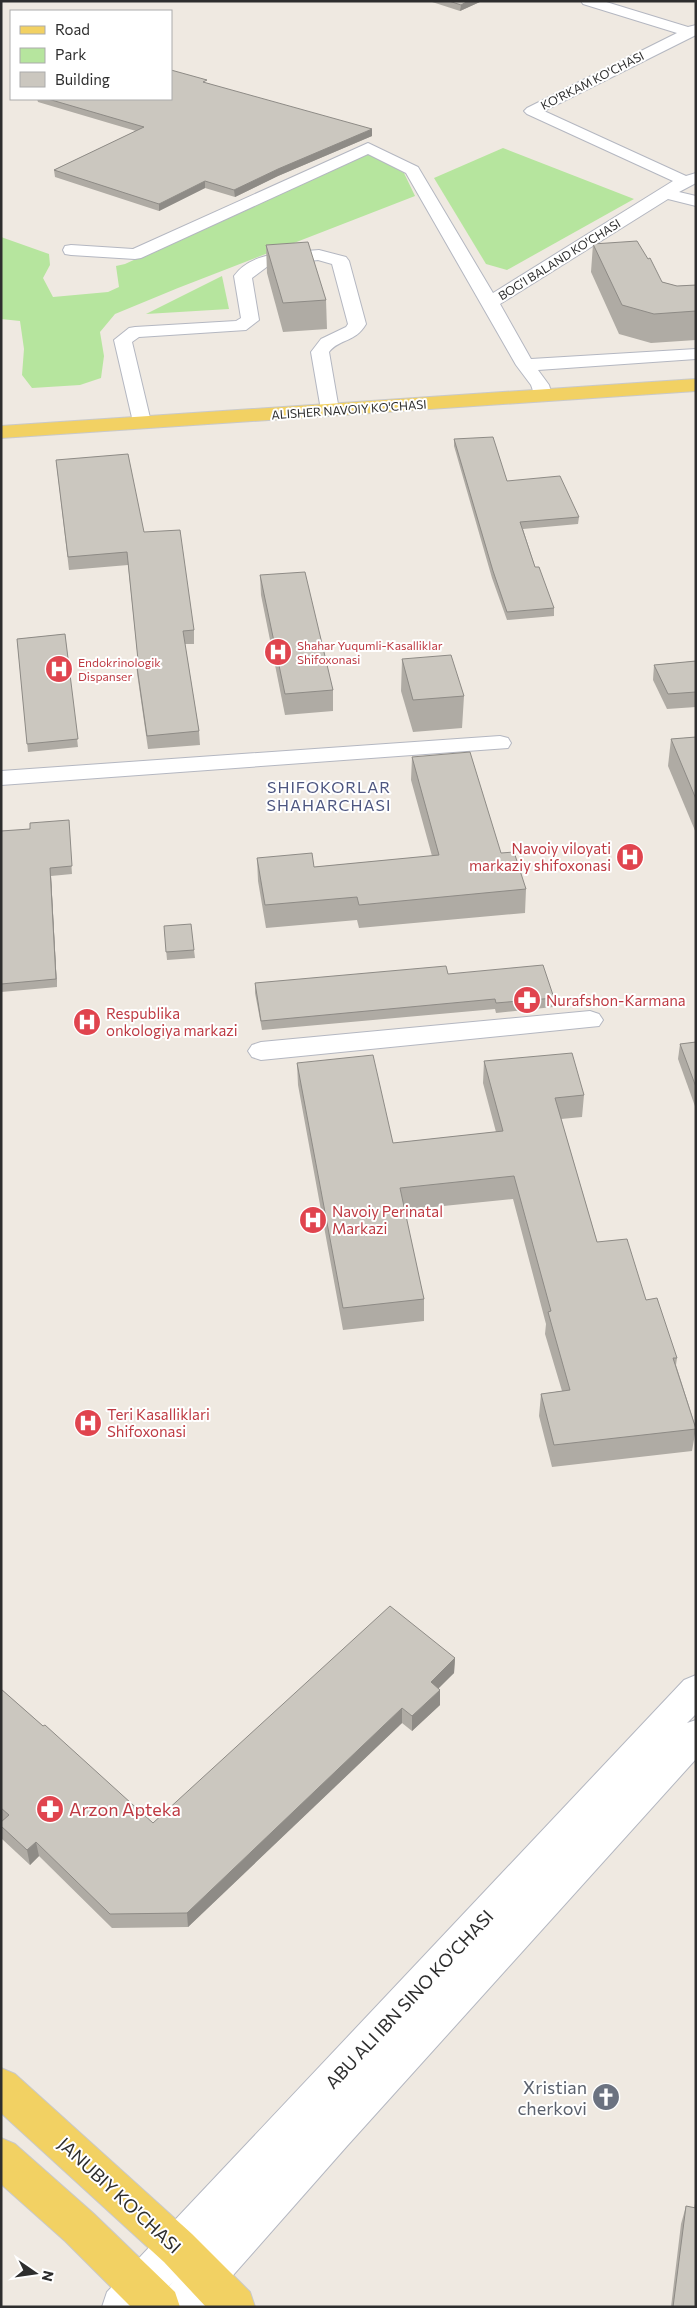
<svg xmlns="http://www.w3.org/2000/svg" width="697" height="2308" viewBox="0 0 697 2308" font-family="Commissioner,sans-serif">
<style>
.green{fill:#b6e59e}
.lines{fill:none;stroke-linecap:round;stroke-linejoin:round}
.minor-casing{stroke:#b4b7c1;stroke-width:2}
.major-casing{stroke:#c9c9c9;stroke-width:2}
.minor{fill:#fff;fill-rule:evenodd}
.major{fill:#f2d163;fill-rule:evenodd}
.wall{fill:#afaba4}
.shaded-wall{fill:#8e8b86}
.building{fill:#cbc7bf;stroke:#8e8b86}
.labels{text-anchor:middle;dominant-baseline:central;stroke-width:4;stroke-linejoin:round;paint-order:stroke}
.far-street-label{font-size:12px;fill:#2e2e2e;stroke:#fff}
.far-health-label{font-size:12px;fill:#be3a42;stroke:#fff;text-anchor:start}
.health-label{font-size:15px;fill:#be3a42;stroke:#fff;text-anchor:start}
.neighbourhood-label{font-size:16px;letter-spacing:1px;fill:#4d5680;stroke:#fff}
.near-health-label{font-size:18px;fill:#be3a42;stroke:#fff;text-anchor:start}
.near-street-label{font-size:18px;fill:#2e2e2e;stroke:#fff}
.near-worship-label{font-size:18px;fill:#5b616d;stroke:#fff;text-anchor:end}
</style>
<rect width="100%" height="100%" fill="#efe9e1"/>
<g class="green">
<polygon points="503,148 634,199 507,270 486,264 434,178"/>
<polygon points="369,154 404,173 415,196 178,288 115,314 100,332 104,356 101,378 80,385 32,388 22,375 24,349 20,321 1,319 1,237 49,254 50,265 43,278 53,297 108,292 119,287 116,266 125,264 359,157"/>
<polygon points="222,276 229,309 146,314"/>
</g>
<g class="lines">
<g class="minor-casing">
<g id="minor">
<polygon points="581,1 603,1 688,27 696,25 696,35 544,111 686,176 696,173 696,183 679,192 696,196 696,206 668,199 500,304 531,359 696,349 696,359 538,370 549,385 552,395 550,399 543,401 536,399 531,385 516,365 406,173 368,154 141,258 135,259 71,255 65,254 63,250 65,246 71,245 133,249 368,143 418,167 493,293 673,181 527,114 524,111 527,108 677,33 583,4"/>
<path d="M319,250L346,257L349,261L366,324C355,343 340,338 329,352L339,410L337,414L330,416L323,414L321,410L311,352L321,339L346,327L348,324L332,264L318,260L268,266L252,278L259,320L246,330L139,337L132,342L151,422L149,426L142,428L135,426L133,422L114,340L129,328L135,327L236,321L241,318L234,276C253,250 291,253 319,250Z"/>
<polygon points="500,736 508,738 511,743 508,748 1,785 1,771"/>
<polygon points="590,1011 599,1014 603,1020 599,1026 261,1060 252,1057 248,1051 252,1045 261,1042"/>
<polygon points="696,1675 696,1714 687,1723 696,1720 696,1759 347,2146 205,2307 158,2307 163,2292 173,2282 150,2307 102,2307 107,2292 684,1680"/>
</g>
</g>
<g class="major-casing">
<g id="major">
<polygon points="696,379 696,391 1,438 1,426"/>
<polygon points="1,2068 15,2074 192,2234 250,2292 255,2307 206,2307 164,2262 1,2113"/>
<polygon points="1,2138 15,2144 93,2213 175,2292 180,2307 131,2307 65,2241 1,2184"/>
</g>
</g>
<use href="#minor" class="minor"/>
<use href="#major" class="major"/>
</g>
<g class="wall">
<polygon points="429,1 482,1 460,11"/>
<polygon points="207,83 372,136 278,176 235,197 205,188 159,211 55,177 54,170 136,131 38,102 37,99 171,99"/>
<polygon points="593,244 662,282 677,286 696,285 696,340 651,343 619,334 591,272"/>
<polygon points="266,245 326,300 327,329 283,332 267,273"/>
<polygon points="454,439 507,481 579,517 578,524 523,529 535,567 554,608 554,616 507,620 492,578 454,446"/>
<polygon points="56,460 144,532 194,630 194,644 185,644 199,731 200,745 148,749 137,673 136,660 138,660 128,565 69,570"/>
<polygon points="260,575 333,690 333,711 285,715 261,595"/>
<polygon points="65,634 78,747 28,752 17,639"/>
<polygon points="402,659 464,696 462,728 413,732 401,691"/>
<polygon points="696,661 696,707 667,709 653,680 654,665"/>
<polygon points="696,737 696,833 668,766 671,739"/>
<polygon points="412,757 501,853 526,889 525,913 359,928 357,920 266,928 258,881 257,858 314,867 432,856 411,780"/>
<polygon points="69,828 72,874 51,876 57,987 1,992 1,831"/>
<polygon points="164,926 194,950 195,958 167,960"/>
<polygon points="448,974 554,998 553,1007 496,1013 495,1009 262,1030 255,993 255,983"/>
<polygon points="696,1042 696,1109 678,1059 680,1044"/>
<polygon points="484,1061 584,1095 582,1117 561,1119 597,1242 646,1300 677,1358 676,1365 696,1428 692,1451 552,1467 539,1416 541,1394 562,1391 545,1334 546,1324 513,1199 404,1210 424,1299 424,1321 343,1330 298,1085 297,1063 393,1143 496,1132 483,1083"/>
<polygon points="455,1658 454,1673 438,1688 440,1705 412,1731 402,1723 188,1927 112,1928 39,1856 30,1865 2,1839 1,1822 3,1821 1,1819 1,1689 153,1823"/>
<polygon points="696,2199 696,2307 671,2307 681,2224 686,2206 694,2208"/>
</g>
<g class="shaded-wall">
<polygon points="468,1 482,1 460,11 461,5"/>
<polygon points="372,129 372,136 278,176 235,197 234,190 278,169"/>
<polygon points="205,181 205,188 159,211 159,204"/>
<polygon points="50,868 51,876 57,987 56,979"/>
<polygon points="455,1658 454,1673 430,1697 431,1682"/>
<polygon points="440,1690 440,1705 412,1731 412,1716"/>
<polygon points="402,1708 402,1723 188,1927 187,1913"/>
<polygon points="36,1842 39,1856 30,1865 27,1850"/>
</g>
<g class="building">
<polygon points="449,1 468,1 461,5"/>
<polygon points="171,70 207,80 203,82 372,129 278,169 234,190 205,181 159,204 54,170 144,127 48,99 171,99"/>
<polygon points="637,241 648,259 650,258 662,282 677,286 696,285 696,311 654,314 622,305 593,244"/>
<polygon points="308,242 326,300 283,303 266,245"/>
<polygon points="493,437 507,481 560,476 579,517 520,522 535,567 539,567 554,608 507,612 493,571 454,439"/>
<polygon points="128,454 144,532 180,530 194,630 183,631 199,731 147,736 136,660 138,660 127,552 68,557 56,460"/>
<polygon points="305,572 333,690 285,694 260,575"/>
<polygon points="65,634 78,739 27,744 17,639"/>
<polygon points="451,655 464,696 413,700 402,659"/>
<polygon points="696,661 696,692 668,694 654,665"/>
<polygon points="696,737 696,799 671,739"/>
<polygon points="470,752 501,853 514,852 526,889 359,905 357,897 265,905 257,858 312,853 314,867 439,855 412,757"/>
<polygon points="69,820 72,866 50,868 56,979 1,984 1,831 30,829 30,823"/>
<polygon points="191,924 194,950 166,952 164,926"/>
<polygon points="543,965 554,998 496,1003 495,999 261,1021 255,983 446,966 448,974"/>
<polygon points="696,1042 696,1087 680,1044"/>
<polygon points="572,1053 584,1095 555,1098 597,1242 627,1239 646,1300 657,1298 677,1358 673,1358 696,1429 554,1445 541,1394 570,1390 548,1312 551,1311 514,1176 400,1188 424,1299 343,1308 297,1063 373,1055 393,1143 503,1131 484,1061"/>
<polygon points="390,1606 455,1658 431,1682 440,1690 412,1716 402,1708 187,1913 110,1914 36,1842 27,1850 1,1826 1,1822 9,1815 1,1808 1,1689 43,1726 45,1725 153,1823"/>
<polygon points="686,2206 696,2208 696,2307 673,2307"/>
</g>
<defs>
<g id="hospital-disc" transform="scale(1.4375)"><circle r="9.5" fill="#e0444e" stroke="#fff"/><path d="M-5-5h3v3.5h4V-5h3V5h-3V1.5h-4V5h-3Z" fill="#fff"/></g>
<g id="pharmacy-disc" transform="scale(1.4375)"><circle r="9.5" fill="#e0444e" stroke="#fff"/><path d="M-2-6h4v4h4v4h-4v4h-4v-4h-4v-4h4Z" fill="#fff"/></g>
<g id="church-disc" transform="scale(1.4375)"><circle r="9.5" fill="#6b7280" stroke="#fff"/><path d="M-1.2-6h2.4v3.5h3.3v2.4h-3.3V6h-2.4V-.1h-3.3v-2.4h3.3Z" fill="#fff"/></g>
</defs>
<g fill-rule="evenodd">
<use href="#hospital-disc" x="278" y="652"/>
<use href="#hospital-disc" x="59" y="669"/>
<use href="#hospital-disc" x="630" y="857"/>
<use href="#pharmacy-disc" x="527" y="1000"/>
<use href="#hospital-disc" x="87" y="1022"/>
<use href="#hospital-disc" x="313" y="1220"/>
<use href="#hospital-disc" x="88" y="1423"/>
<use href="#pharmacy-disc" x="50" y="1809"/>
<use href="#church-disc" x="606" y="2097"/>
</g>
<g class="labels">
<g class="far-street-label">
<text transform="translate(592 80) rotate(-27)">KO'RKAM KO'CHASI</text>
<text transform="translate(559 259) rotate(-32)">BOG'I BALAND KO'CHASI</text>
<text transform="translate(349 409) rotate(-4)">ALISHER NAVOIY KO'CHASI</text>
</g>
<g class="far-health-label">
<text x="297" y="645">Shahar Yuqumli-Kasalliklar<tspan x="297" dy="14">Shifoxonasi</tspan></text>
<text x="78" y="662">Endokrinologik<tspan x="78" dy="14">Dispanser</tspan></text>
</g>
<g class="health-label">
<text x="611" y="848" text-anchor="end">Navoiy viloyati<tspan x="611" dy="17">markaziy shifoxonasi</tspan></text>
<text x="546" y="1000">Nurafshon-Karmana</text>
<text x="106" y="1013">Respublika<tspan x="106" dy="17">onkologiya markazi</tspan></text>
<text x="332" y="1211">Navoiy Perinatal<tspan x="332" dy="17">Markazi</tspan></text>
<text x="107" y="1414">Teri Kasalliklari<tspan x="107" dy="17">Shifoxonasi</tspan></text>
</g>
<g class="neighbourhood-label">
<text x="329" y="786">SHIFOKORLAR<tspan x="329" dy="18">SHAHARCHASI</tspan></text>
</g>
<g class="near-health-label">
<text x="69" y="1809">Arzon Apteka</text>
</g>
<g class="near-street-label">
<text transform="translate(409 1999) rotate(-47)">ABU ALI IBN SINO KO'CHASI</text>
<text transform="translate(120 2195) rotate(43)">JANUBIY KO'CHASI</text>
</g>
<g class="near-worship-label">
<text x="587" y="2087">Xristian<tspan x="587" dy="21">cherkovi</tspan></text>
</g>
</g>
<rect width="697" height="2308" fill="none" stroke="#2e2e2e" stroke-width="5"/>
<rect x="10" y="10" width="162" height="90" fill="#ffffff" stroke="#ababab"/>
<rect x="20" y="26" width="25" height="8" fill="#f2d163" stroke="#ababab"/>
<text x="55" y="35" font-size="15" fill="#2e2e2e">Road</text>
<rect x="20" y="48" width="25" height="15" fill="#b6e59e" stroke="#ababab"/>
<text x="55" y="60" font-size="15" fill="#2e2e2e">Park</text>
<rect x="20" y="72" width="25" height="15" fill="#cbc7bf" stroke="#ababab"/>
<text x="55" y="85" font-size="15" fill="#2e2e2e">Building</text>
<g transform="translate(35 2273) rotate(103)" stroke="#ffffff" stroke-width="4" paint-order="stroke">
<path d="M0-4L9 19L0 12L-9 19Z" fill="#2e2e2e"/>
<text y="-8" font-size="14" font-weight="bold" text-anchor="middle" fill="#2e2e2e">N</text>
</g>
</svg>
